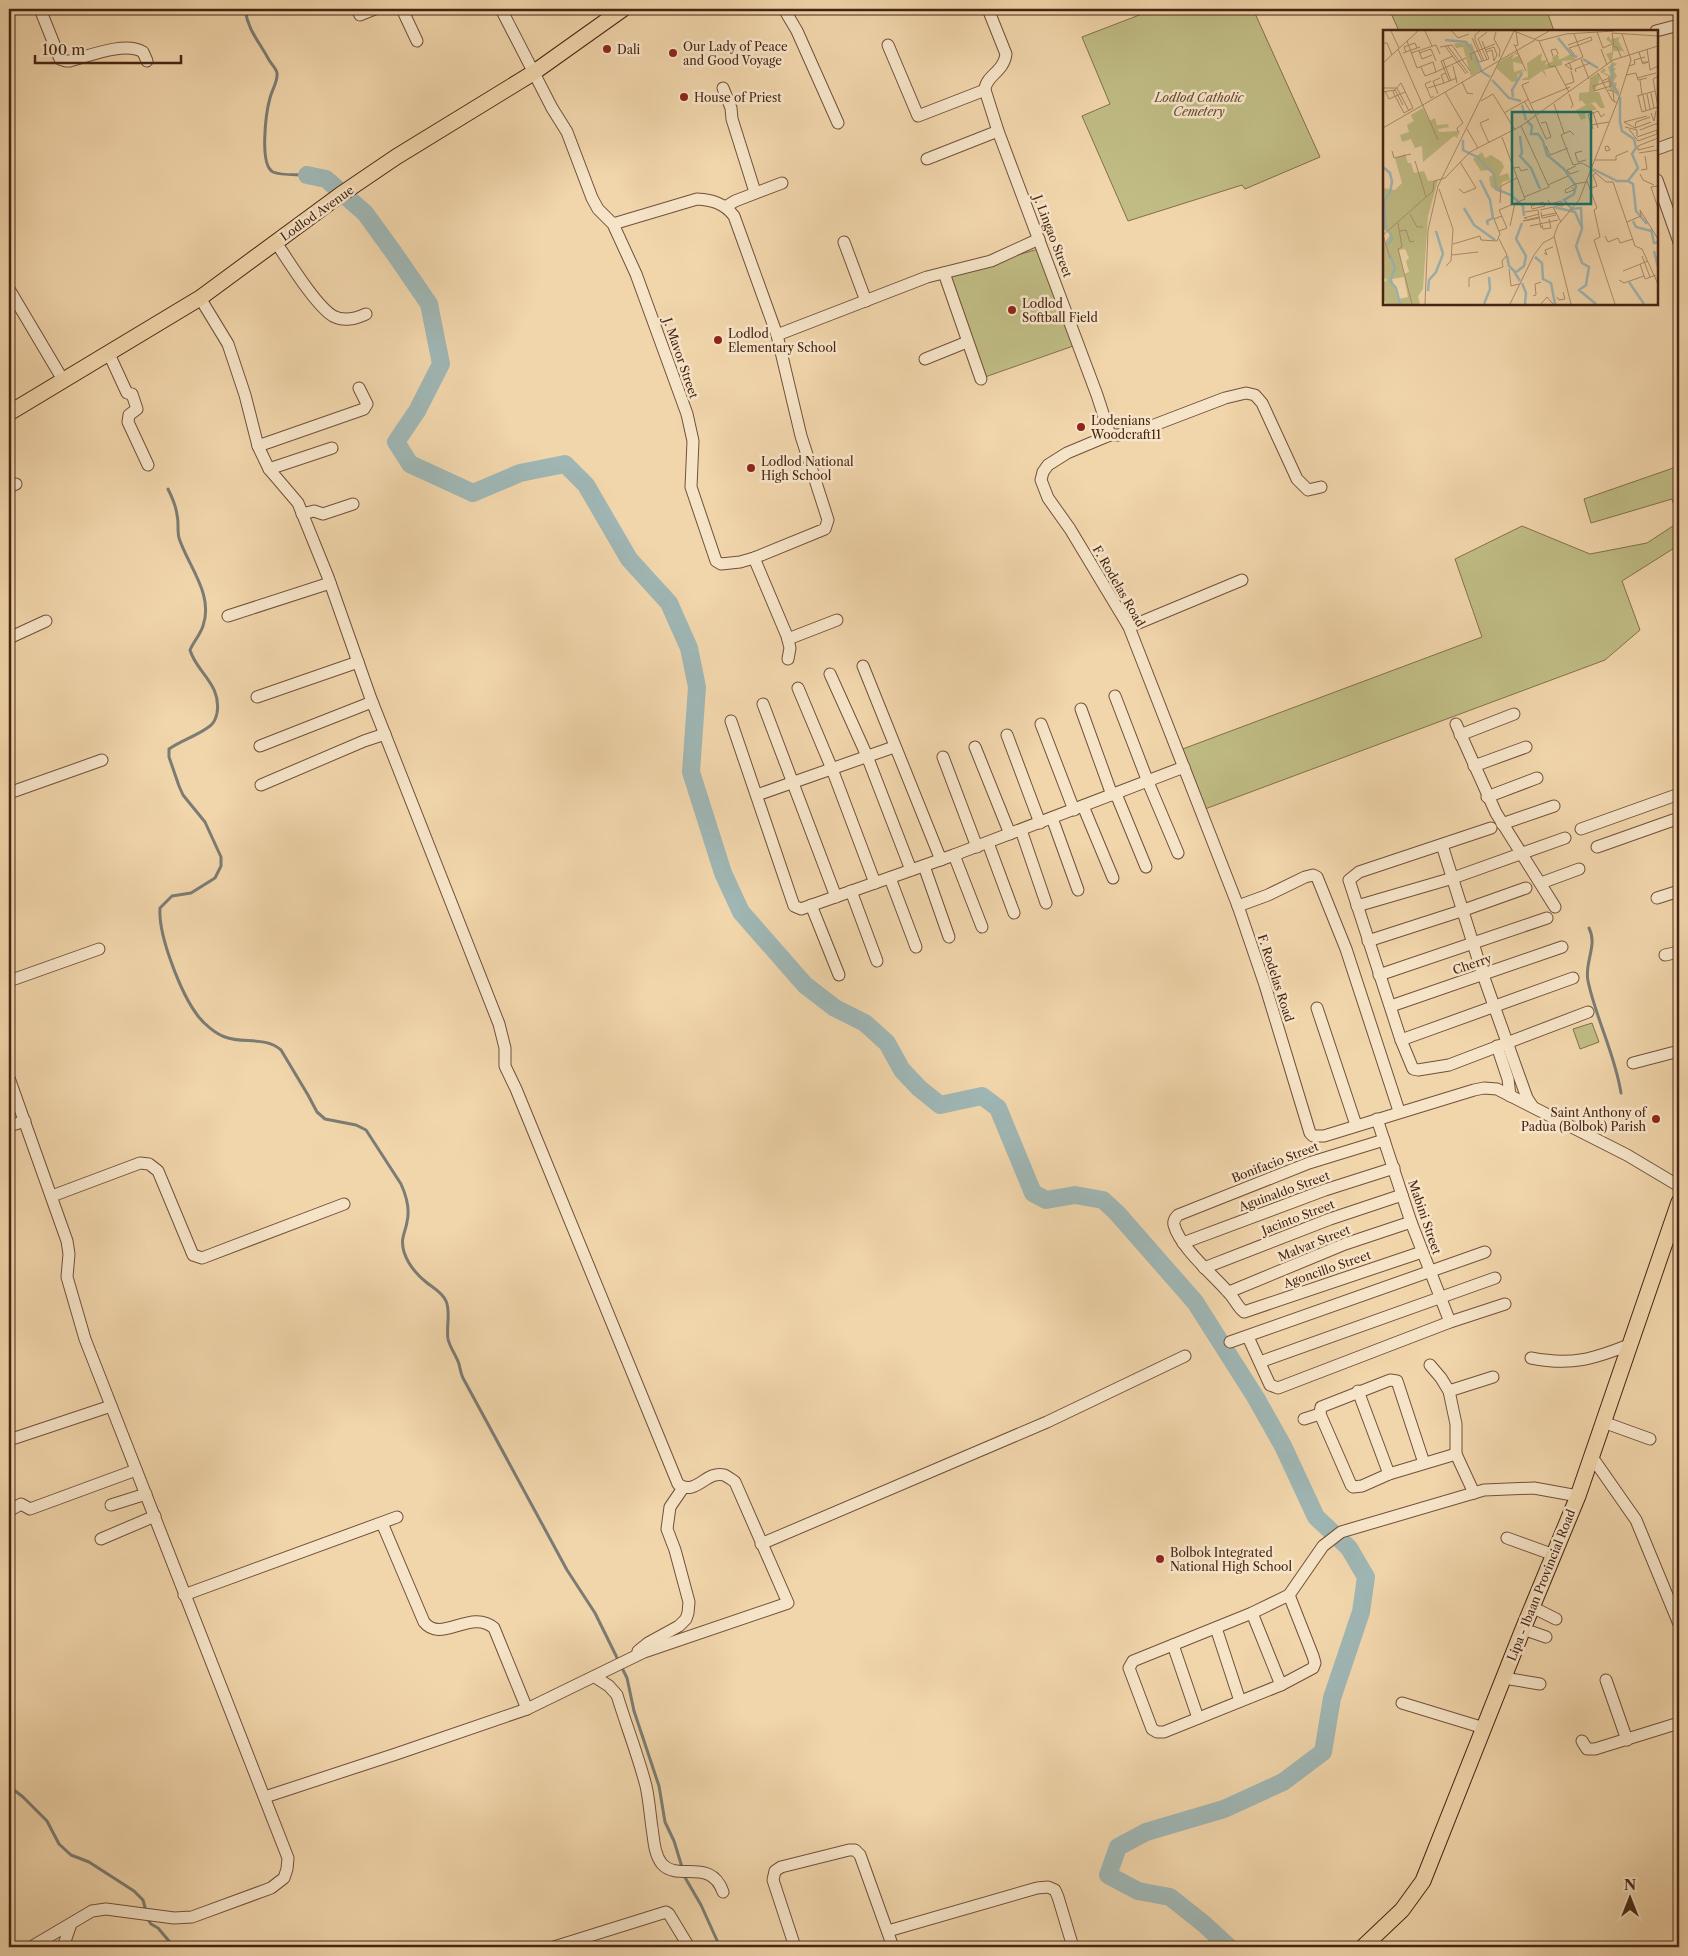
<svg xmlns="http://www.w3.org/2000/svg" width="1688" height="1956" viewBox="0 0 1688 1956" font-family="'Libre Caslon Text',serif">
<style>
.green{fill:#c0bc84;stroke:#83704c}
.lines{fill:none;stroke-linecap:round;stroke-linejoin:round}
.stream{stroke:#7b7c74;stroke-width:3}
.river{stroke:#9fb6b4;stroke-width:18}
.minor-casing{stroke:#71503a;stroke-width:13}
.major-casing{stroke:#462414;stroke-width:17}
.minor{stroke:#f6e4c8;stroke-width:11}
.major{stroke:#f1d5ab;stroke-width:15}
.poi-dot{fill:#8f2418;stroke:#f6e4c8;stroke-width:2}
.labels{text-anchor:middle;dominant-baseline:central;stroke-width:5;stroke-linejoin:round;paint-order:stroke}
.poi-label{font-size:12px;fill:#462414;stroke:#f6e4c8;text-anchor:start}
.park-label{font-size:12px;font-style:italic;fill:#644a30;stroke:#f6e4c8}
.street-label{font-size:12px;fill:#462414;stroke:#f6e4c8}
.inset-river{fill:none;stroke:#9fb6b4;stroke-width:2.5}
.inset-road{fill:none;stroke:#ad8e6f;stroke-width:1}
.view{fill:#0f766e;fill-opacity:0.15;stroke:#0f766e;stroke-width:2.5}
.inset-edge{fill:none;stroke:#462414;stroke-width:2.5}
</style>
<rect width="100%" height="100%" fill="#f1d5ab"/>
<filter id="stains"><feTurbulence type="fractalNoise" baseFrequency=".004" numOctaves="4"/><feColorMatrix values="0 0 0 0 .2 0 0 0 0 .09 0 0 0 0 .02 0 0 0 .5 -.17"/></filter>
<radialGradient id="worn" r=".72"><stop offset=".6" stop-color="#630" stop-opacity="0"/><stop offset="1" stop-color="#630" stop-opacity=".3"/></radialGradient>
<g class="green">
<polygon points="1155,9 1253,9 1320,157 1245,189 1242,185 1128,221 1082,116 1110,104 1082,37"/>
<polygon points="1389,9 1562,9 1548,14 1554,31 1399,31"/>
<polygon points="1042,248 1076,345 985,377 948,275"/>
<polygon points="1679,466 1679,545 1622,581 1640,630 1605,660 1205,809 1180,750 1482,637 1455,559 1522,526 1590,554 1647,543 1679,522 1672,499 1591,523 1584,499"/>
<polygon points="1592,1023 1599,1042 1580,1049 1573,1029"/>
</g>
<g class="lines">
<g class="stream">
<path d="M245,9C248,31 259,41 269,60C272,65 276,68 277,73C278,82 272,89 270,98C266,112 259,165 273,172C282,176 297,174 307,175"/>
<path d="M168,489C172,497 176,506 177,515C179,522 177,530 179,538C188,566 214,594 203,626C200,635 194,641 190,650C196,672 222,684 217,713C216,718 214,723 210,726C197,736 182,740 169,749V757L179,786L183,795L205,822L221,857V866L215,878L191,893L172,896L160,908C158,935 181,994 198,1016C204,1024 216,1034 225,1037C243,1044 265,1036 281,1050L308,1095L317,1112L325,1119L356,1125L366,1130L401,1184C406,1195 410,1210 407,1222C405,1234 400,1238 404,1252C408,1264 416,1274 426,1282C433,1288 442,1292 446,1301C451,1312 446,1326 448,1339C450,1348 456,1355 459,1364C460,1368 461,1374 463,1378L567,1570L595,1613L627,1678L634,1711L659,1786L665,1822L674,1841L682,1867"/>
<path d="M1589,928C1598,946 1584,962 1588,981C1596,1019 1615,1054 1621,1093"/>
<polyline points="9,1786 23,1797 47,1821 59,1844 71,1855 89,1862 134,1891 143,1900 146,1911"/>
<polyline points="683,1874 701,1905 720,1947"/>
<polyline points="146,1917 151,1924 158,1928 174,1947"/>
</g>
<polyline class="river" points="307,175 326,179 365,213 394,253 429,304 441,364 417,411 396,442 410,464 473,493 520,473 565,464 586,485 629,559 669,603 689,648 697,687 691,772 723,873 741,912 805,985 835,1008 865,1023 887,1043 902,1070 919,1088 940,1105 982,1096 998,1108 1033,1193 1046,1200 1075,1195 1103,1200 1117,1213 1195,1302 1256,1398 1283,1446 1316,1517 1349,1548 1366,1577 1361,1612 1332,1698 1323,1752 1283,1782 1224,1809 1146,1832 1118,1847 1108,1875 1138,1891 1170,1897 1204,1924 1229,1947"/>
<g class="minor-casing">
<g id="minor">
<path d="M40,9L60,59L66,61H70C89,56 125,41 143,52L147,61"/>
<polyline points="357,9 360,15 375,9"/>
<polyline points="402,9 417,41"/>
<path d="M501,9L552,108L567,132L592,198L598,209L613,224L636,274L687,414L693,441L691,487L716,561L721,564L740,562L754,558L825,529L828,520L801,436L777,335L734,216C724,203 712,200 697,199L613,224"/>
<polyline points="784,9 797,31 838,123"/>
<path d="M988,9L1006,54C1004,72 985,76 985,90L998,131L1097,395L1110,435"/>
<polyline points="1656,31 1679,25"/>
<polyline points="888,45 918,116 985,90"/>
<polyline points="723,88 731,108 732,119 755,192"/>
<polyline points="1657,149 1679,141"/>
<polyline points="927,159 998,131"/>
<polyline points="1657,180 1679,242"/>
<polyline points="727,206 735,201 782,183"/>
<path d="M275,241C288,260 315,305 333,316C344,322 355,319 366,314"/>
<polyline points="844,242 866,301"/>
<polyline points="944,273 981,379"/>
<polyline points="9,289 63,380"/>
<path d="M200,298L228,344L245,395L258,446L269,469L298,503L328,577L371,699L499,1024L505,1048V1066L516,1089L678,1484C696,1497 706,1470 724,1475C727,1476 732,1480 735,1482L788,1603L644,1652L527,1709L396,1754L265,1797"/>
<polyline points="777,335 927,277 991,261 1039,239"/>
<polyline points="109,354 127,393 132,394 137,409 129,415 128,422 148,465"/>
<polyline points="925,359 967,342"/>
<polyline points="258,446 364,409 367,404 359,388"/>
<polyline points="269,469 332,448"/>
<polyline points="9,487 16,484"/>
<polyline points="1321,487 1308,490 1297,479 1262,403 1255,395 1246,393 1225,398 1136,432 1118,435 1110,435 1067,453 1048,465 1043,472 1041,480 1048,498 1070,529 1129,627 1238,906 1265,985 1310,1133 1313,1136 1324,1136 1474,1090 1484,1088 1497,1089 1627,1155 1679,1186"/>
<polyline points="302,514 314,511 323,514 353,504"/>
<polyline points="754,558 787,636 790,648 788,659"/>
<polyline points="228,616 330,583"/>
<polyline points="1129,627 1242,580"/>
<polyline points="9,638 46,621"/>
<polyline points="788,639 837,620"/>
<polyline points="863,666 941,860"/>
<polyline points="830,674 867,756 911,870"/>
<polyline points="798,688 832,769 875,883"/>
<polyline points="1115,696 1148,782 1178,853"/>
<polyline points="257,697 358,662"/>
<polyline points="763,704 836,897"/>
<polyline points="1081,709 1112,795"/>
<polyline points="731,721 794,906 801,909 954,855 1184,767"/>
<polyline points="1041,724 1074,810"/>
<polyline points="1456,724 1496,813 1555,907"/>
<polyline points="1007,735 1040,823"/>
<polyline points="1460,735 1514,714"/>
<polyline points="260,746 372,702"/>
<polyline points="975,747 1010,834"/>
<polyline points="943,757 977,847"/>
<polyline points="1474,766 1526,747"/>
<polyline points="261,785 364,741 385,734"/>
<polyline points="9,793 102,760"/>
<polyline points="1116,794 1146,867"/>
<polyline points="757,795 894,747"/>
<polyline points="1487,797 1537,778"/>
<polyline points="1083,806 1113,878"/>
<polyline points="1052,818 1078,890"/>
<polyline points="1502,824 1554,806"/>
<polyline points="1491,828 1359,872 1349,880 1401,1040 1413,1069 1418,1070 1449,1065 1588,1012"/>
<polyline points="1581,829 1679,794"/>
<polyline points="1021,830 1046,903"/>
<polyline points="988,843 1014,913"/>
<polyline points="1442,845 1483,975 1527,1098 1533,1107"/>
<polyline points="1597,847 1679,818"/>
<polyline points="954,855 982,927"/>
<polyline points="924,866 949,937"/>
<polyline points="890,878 916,947"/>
<polyline points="1541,883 1579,869"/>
<polyline points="851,891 877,961"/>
<polyline points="1657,898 1679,891"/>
<polyline points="811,905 839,975"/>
<polyline points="1238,906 1268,895 1305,877 1313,875 1317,877 1346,949 1399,1111"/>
<polyline points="1357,906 1453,878 1565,838"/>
<polyline points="1368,941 1464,910 1526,888"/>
<polyline points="1665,955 1679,952"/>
<polyline points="1379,975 1547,918"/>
<polyline points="9,981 99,949"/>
<polyline points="1391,1006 1562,947"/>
<polyline points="1317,1008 1356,1125"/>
<polyline points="1401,1040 1573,978"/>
<polyline points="1497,1046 1508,1079 1510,1096"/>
<polyline points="1633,1063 1679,1051"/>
<polyline points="9,1078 67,1241 69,1254 67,1277 85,1339 288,1858 287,1869 284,1878 271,1888 192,1917 174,1918 106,1909 92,1911 31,1947"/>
<polyline points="1377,1119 1411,1222 1450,1322"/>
<polyline points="9,1126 25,1121"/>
<path d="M1384,1140L1309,1163L1178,1215C1175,1218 1173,1221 1174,1225C1180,1247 1212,1274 1227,1291C1234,1297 1237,1307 1244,1312L1422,1252"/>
<polyline points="52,1196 140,1163 149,1164 158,1171 193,1255 202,1258 344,1204"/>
<polyline points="1183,1243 1325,1190 1394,1168"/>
<polyline points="1204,1268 1330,1219 1402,1195"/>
<polyline points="1229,1292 1345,1244 1411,1222"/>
<polyline points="1248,1337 1270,1385 1278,1388 1450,1322 1505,1304"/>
<polyline points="1230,1342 1485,1252"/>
<path d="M1531,1358C1572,1366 1594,1359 1631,1344"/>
<polyline points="1260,1362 1495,1278"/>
<polyline points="1430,1365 1441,1378 1449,1391 1456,1424 1456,1454 1474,1493"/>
<polyline points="1358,1391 1389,1474"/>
<polyline points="1449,1391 1493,1377"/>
<polyline points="1304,1419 1320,1414"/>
<polyline points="1603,1422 1650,1439"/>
<polyline points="9,1440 111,1406"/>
<polyline points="1592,1457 1636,1520 1679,1624"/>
<polyline points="1424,1463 1397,1381 1390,1380 1321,1407 1320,1414 1351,1485 1353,1487 1362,1486 1389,1474 1456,1454"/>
<polyline points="111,1505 146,1494"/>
<polyline points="9,1511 21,1504 30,1509 136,1470"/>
<path d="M382,1523L424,1622C441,1644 471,1608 494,1628L527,1709"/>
<polyline points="1507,1538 1554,1555"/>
<polyline points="101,1539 155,1516"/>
<polyline points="761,1544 1047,1422 1185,1356"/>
<polyline points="184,1595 397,1517"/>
<polyline points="1289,1595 1313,1656 1315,1663 1313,1668 1281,1685 1164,1732 1157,1732 1152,1729 1129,1668 1133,1661 1252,1613 1289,1595 1323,1546 1341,1532 1484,1490 1534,1488 1578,1496"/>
<polyline points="1532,1607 1556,1619"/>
<polyline points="1252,1613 1281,1685"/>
<polyline points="1216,1628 1240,1701"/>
<polyline points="1523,1629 1546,1637"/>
<polyline points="1173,1645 1198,1718"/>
<polyline points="638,1651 648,1643 679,1626 686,1619 688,1613 689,1602 675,1550 667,1529 670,1507 683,1488"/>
<path d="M595,1677L609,1686L617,1695C626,1725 638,1755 646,1786C649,1799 650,1814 652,1828C654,1840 654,1854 662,1864C678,1882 711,1857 723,1892"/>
<polyline points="1504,1678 1540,1684"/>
<polyline points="1606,1680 1627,1740"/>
<polyline points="1402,1703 1484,1728"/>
<polyline points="1582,1741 1587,1749 1595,1749 1679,1723"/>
<polyline points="888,1931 1037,1888 1048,1887 1055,1890 1058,1897 1073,1947"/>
<polyline points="63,1947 71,1924"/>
<polyline points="554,1947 666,1912 669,1914 689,1947"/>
<polyline points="795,1947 773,1880 775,1871 781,1867 849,1850 855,1850 860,1855 893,1947"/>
</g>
</g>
<g class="major-casing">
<g id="major">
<polyline points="9,413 200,298 340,195 396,157 533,73 623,9"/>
<polyline points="1363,1947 1402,1910 1423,1881 1523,1629 1578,1496 1679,1202"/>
</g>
</g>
<use href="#minor" class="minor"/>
<use href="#major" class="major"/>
</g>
<g class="poi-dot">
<circle cx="607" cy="49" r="5"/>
<circle cx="673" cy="53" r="5"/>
<circle cx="684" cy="97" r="5"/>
<circle cx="1012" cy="310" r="5"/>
<circle cx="718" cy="340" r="5"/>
<circle cx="1081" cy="427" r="5"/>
<circle cx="751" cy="468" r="5"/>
<circle cx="1656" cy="1119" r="5"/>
<circle cx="1160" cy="1559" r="5"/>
</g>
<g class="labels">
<g class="poi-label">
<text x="683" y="46">Our Lady of Peace<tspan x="683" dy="14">and Good Voyage</tspan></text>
<text x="617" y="49">Dali</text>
<text x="694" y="97">House of Priest</text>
<text x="1022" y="303">Lodlod<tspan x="1022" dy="14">Softball Field</tspan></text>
<text x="728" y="333">Lodlod<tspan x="728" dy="14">Elementary School</tspan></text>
<text x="1091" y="420">Lodenians<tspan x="1091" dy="14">Woodcraft11</tspan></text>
<text x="761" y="461">Lodlod National<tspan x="761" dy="14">High School</tspan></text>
<text x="1646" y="1112" text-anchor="end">Saint Anthony of<tspan x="1646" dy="14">Padua (Bolbok) Parish</tspan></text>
<text x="1170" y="1552">Bolbok Integrated<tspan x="1170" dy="14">National High School</tspan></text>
</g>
<g class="park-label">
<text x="1199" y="97">Lodlod Catholic<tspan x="1199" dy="14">Cemetery</tspan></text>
</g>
<g class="street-label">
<text transform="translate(317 213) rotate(-35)">Lodlod Avenue</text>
<text transform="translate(1053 236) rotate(69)">J. Lingao Street</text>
<text transform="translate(681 358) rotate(71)">J. Mavor Street</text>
<text transform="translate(1119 586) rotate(60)">F. Rodelas Road</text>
<text transform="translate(1472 964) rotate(-19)">Cherry</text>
<text transform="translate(1276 978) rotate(72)">F. Rodelas Road</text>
<text transform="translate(1275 1162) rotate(-21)">Bonifacio Street</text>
<text transform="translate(1284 1191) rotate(-20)">Aguinaldo Street</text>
<text transform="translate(1298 1217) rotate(-21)">Jacinto Street</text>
<text transform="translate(1425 1217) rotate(71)">Mabini Street</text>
<text transform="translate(1314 1243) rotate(-22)">Malvar Street</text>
<text transform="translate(1327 1269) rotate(-19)">Agoncillo Street</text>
<text transform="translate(1541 1585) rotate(-68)">Lipa - Ibaan Provincial Road</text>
</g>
</g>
<g transform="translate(1383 30)">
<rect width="275" height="275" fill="#f1d5ab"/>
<path d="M226,6L228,12V9L238,7L235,10L243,25L240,21H230L229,32L234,34L229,38H233L231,41L234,46L230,52L234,53L232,59L236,58L233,61L236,60V67L226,58L225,46L217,42L221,38L223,41L220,42L228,46L225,37L229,35L223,24L229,22V14L223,9ZM74,13L89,14L99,40L88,46L80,17L73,18L71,14ZM134,22L136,25L131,24L129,29L136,25L140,34L130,32L131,42L141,39L138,42L143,41L134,45L135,51L129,52L113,38L116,32ZM159,23L158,31L164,30L162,35L170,31L169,27L175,24L176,30L188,24L193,30L179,31V35L161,40L164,48L159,41L146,50H139V53V49L145,47L144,33ZM215,43L217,49L211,62H216L222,78H217L210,69L212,72L204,75L208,73L214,79L202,83L203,88L198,90L193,80L203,75L198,70L196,72V63L206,62L207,48ZM40,78L46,91L52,88L54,95L65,94L66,97L55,99L56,102L77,101L74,108L71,106L40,132L39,116L32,118L28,109L19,112L17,105L26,102L24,95L31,91L28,85ZM99,122L102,128L108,125L119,132L121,137L116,146L125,143L127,150L119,152L116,162L108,157L106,147L110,145L107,140L98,141L90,129ZM22,124L25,133H28L31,143L41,141L45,151L55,150L45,186L40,259L35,266L37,274H3L0,269V253L4,250L0,247V215L7,205L0,198V158L12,160L19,153L12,128ZM22,219L26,228L23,231L26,242L21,244L16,220ZM21,247L25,267L15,269L9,249Z" fill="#c0bc84" fill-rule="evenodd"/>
<path class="inset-river" d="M175,8L189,25L194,27M62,10L83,12L90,22M92,27L99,42L107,47M200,29L215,38M229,34V53L235,64M109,50L126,68L138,71M130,67L129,60L139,43M139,75L143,90M144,91L149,96L148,104H155L160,111L164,125L181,139L193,156L191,164L181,170L189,179L198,178L199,199L193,216L199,233L206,237L203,255L196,260L213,274M237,92V67M237,92L239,101L251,109L253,118L249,124L255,138L245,151L250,154L253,181L264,194M137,106L139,123L137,126L148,138L157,159M80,110V120L94,127L111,144L113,159L128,165L140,176L141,186M0,137L7,143L9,152L7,162L1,171L3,200M210,139L234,151H245M97,150L107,170L110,188L104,191L105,195M171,177L192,182L199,198M81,178L91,195L112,210M250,191L253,197L268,201M268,199L271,213L275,212M4,215L9,209L7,202M271,221L275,237M7,225L12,238L7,251L13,258L17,274M124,226L126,236L132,242M152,227L159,233L160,249L168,253L172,274M137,251L132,243L141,236L143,226L133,209L139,193M246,252L261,274M139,253L143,263L142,274M45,261L46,250L53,242L60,224L53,201M101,274L107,259L106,247"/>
<path class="inset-road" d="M8,1L16,18M42,1L49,16M69,1L75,8L86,4M97,1L92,5V10L101,31M131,1L156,11L183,4L231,1M104,2L95,9L104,30M113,2L111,9L117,20L116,27M214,2L220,18L229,14M229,3L231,17H234L238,27M229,3L275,6M89,8L99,31M152,9L166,1M24,11L34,38L50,32L53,42L83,28M156,11L167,37L172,36L186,62M0,13H4L9,25M131,14L143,41M64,15L85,43M185,15L208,7M196,15L209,10L208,7M62,16L83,44M132,16L135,15L133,2M57,17L69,15L87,41M15,19L55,110M218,19L224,35M264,19L267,40L275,36M102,20L111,17L114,25L111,31L109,20L103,22M36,21L39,29L49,25M23,22L21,17L32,13L34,18M91,22L96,32L106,29L99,11M256,22L259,32L260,34L265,32H259M20,23L37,17M28,23L53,15L57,24M36,23L48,19L53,31M191,24L186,18L196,15M170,26L168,20L173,19L175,24M198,29L206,49M60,30L68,51M89,30L87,24L112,14M0,33L35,1M182,35L200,27L191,4M182,35L189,40L186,32M70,36L74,53M246,36L252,34L251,30L262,27M38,37L42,46L53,42M193,42L192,39L207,33M63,43L58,45L61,53L74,48M215,43L229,70L234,73M243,45L253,43L255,50L264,48M274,47L270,49L275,77M254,48L273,43M257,50L259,65M48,51L42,54L48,68L51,66M66,51L58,31L70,26M79,52L84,63L90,64M146,52L139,55L163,109L168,107L163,92L158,93M18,53L30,78L21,83L10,62ZM182,55L191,52L188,41M0,58H14L26,81M45,58L61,53M225,60L230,61L231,71M2,61L6,69L22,62M211,61L228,56L226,48L219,51M212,61L210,56L226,51M0,62L12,60L20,75M62,62L80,93L74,98L75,102M268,63L271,78M55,64L50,51L57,48M186,64L190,75L188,78M264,64L267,79M260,65L263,81M254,66L272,61M255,66L259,82L275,77M98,71L110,64L132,100M141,71L149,84M148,73L187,57M171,74L181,103M210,82L215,98M121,83L146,69M268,83L271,91L273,81M264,86L241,92L252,98L268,92M106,89L97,93L106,113M208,95L226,92M138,96L166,157L141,167M242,97L254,100V106M0,98L152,10M252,98L253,92L267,87M84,99L95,118M210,99L205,85L215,81L218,87L222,84M246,99L255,111L274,104V100L254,107M257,100L275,93M191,105L187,101L178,105L190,135L199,133L208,138M163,116L167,125L185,118M225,116L227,120L223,121L222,117ZM255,120V116L275,108M255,120L271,116M9,121L11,128L28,124M199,121L192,123L195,132L203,130M256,123L275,120M212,130H233V126L245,121M32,131L43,167M193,136L184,140L187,144L196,141M131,138L136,137L138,141L145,139M208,139L223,152H230L252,216L259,219L275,254M258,140L264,139L262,126M257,144L260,150L271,155M204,151L214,178L211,180L217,207L211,210L232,274M165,155L185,146M275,156L268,157L275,178M189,157L191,160L183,163L182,160L192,154L203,152M208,158L214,156L210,145L213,143M56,159L70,199L68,231L63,236M76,159L81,163L93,158L77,132M165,170L167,174L180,176L178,171L171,173M160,172L162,176L149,179L148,176ZM117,173L118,156L134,148M157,180L170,177L178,192M142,182L155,180L158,198M158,182L159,188L173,185M27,184L34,197H40M158,186L173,183M156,187L140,191L157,188M144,188H141L156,184M244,192L258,186L257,180L275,209M15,193L19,217L15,219L29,274M159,195L160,199L168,198L166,189M127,196L132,173M147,196L175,190M17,201L23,200L27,212L31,211M116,201L124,198L116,180L142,169L119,107M0,205L7,228M0,205L50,161L51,151L62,148L87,122L138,96L230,30L275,16M222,206L225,212L235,208L237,213L250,209M70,214L97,206L98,210L114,211L117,204L111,189L119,186M161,223L164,225L162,220L170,217M69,225L95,222M259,226L267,247M257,234L262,249L273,245M126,239L128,256L136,254M240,241L265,231M236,250L241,253L261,246M86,257V248L120,237L119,231L124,225L116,209M150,266L153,265L152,254L158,252M174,267L176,270L182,269L180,262M42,274L45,200L55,156L131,1M127,274L151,225L160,213L171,207M158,274L164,267L170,274M188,274L171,206L175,195L196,170L237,65L248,30L239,4"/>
<path class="view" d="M129,82H208V174H129Z"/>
<rect width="275" height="275" class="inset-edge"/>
</g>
<rect width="1688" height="1956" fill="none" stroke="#f1d5ab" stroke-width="30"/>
<rect x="10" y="10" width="1668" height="1936" fill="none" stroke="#462414" stroke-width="2.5"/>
<rect x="15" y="15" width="1658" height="1926" fill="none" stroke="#462414"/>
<g transform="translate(1630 1898)" stroke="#f6e4c8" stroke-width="4" paint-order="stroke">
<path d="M0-4L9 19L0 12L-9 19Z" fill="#462414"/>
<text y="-8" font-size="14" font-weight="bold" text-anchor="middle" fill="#462414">N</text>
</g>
<path d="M35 55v8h146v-8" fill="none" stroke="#462414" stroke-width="2.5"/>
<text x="42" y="55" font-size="15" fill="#462414" stroke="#f6e4c8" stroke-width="4" paint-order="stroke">100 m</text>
<rect width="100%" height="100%" filter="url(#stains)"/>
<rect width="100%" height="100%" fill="url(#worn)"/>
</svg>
